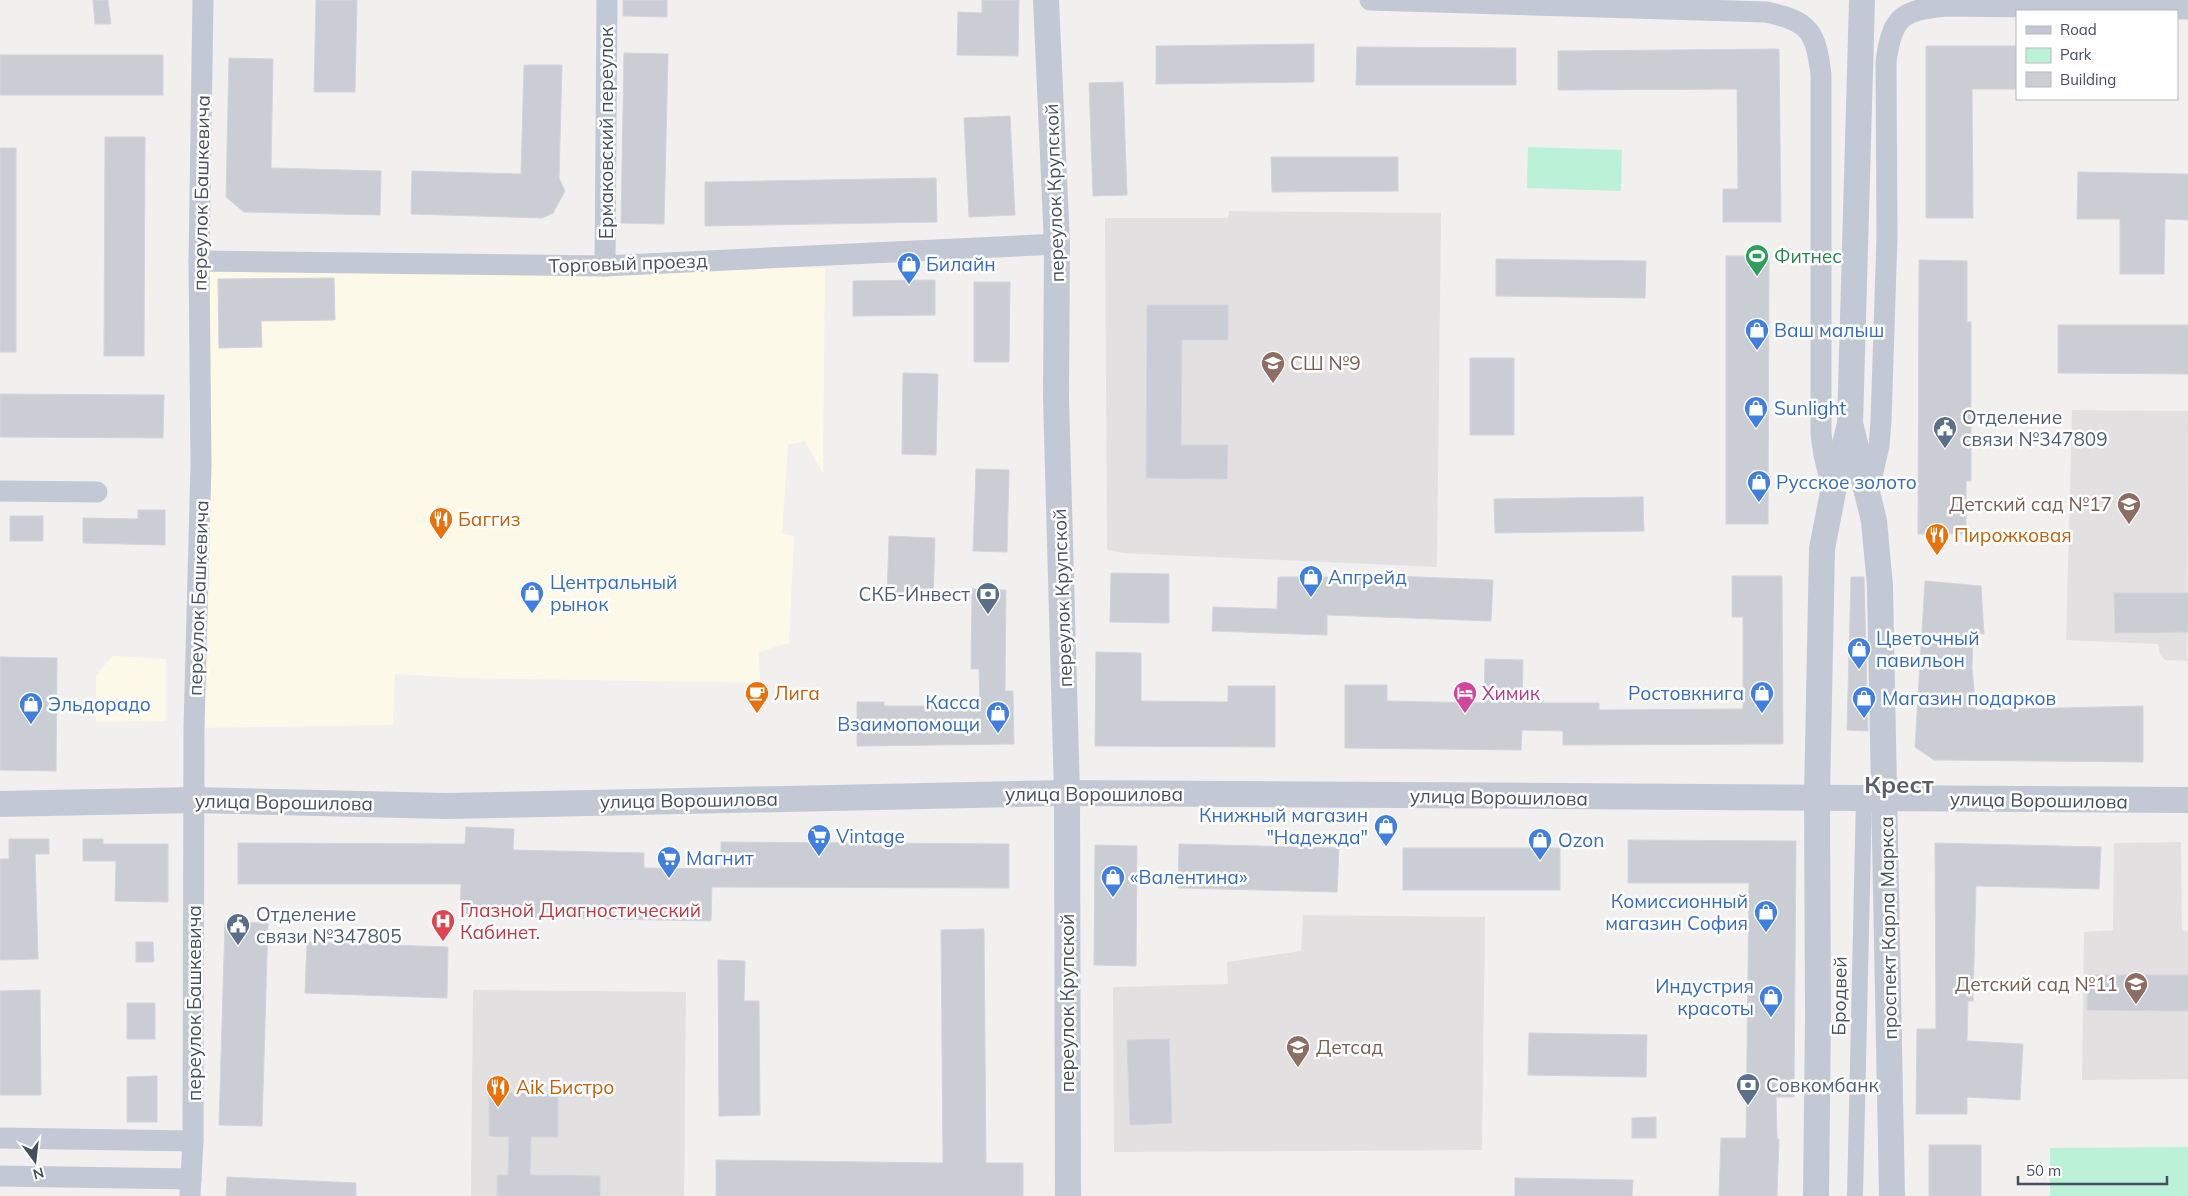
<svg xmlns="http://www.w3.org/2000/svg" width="2188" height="1196" viewBox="0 0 2188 1196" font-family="Mulish,sans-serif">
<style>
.commercial{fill:#fdf9e8}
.education{fill:#e3e0e1}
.green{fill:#bbf1d7}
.building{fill:#cbcdd5;stroke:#d3d4db}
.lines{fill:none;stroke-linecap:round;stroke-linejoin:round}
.pedestrian{stroke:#c2c9d5;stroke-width:16}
.minor{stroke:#c2c9d5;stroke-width:21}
.tertiary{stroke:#c2c9d5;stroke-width:26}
.labels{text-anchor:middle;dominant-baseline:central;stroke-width:5;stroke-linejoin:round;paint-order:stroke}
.street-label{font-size:19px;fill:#464f5d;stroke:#fff}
.leisure-label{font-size:19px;fill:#27864d;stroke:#fff;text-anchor:start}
.shop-label{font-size:19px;fill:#366cbe;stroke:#fff;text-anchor:start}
.education-label{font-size:19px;fill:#785e54;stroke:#fff;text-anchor:start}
.service-label{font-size:19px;fill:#4e5e75;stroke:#fff;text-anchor:start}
.food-label{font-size:19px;fill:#c56008;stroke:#fff;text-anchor:start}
.hotel-label{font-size:19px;fill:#b23c85;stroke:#fff;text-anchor:start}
.health-label{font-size:19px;fill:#be3a42;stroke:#fff;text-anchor:start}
.district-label{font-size:24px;font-weight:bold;fill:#5b5e64;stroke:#fff}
</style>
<rect width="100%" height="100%" fill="#f2efef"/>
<g class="commercial">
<polygon points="199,261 825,268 823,474 805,441 788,445 782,534 794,536 789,643 759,652 760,683 462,678 395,674 393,725 194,728"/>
<polygon points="112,656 166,659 166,721 96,722 96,676"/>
</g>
<g class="education">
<polygon points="1229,211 1441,213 1437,567 1122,553 1107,549 1105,218 1228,218"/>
<polygon points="2072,410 2188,411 2187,661 2165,660 2160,654 2158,644 2066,640"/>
<polygon points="2181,842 2182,930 2188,932 2188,1079 2082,1080 2084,932 2113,930 2114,843"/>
<polygon points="1303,915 1485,917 1482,1150 1114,1152 1113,987 1228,984 1227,962 1301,951"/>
<polygon points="473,990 686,992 684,1196 471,1196"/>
</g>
<g class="green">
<polygon points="1528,147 1622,150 1621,191 1527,188"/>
<polygon points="2188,1147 2188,1196 2050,1196 2050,1148"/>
</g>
<g class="building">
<polygon points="93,0 108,0 111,24 95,24"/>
<polygon points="316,0 357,0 355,92 314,92"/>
<polygon points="623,0 667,0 667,17 623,16"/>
<polygon points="982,0 1019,0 1018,56 957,55 958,12 982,13"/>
<polygon points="1314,44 1314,82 1156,84 1156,46"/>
<polygon points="1926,46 2017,46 2017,89 1972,89 1973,218 1926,218"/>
<polygon points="1357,47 1516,48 1516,85 1356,85"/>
<polygon points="1779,49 1781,222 1723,222 1723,189 1738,189 1737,89 1558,90 1558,51"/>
<polygon points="624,53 668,54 664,224 621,223"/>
<rect x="0" y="55" width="163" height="40"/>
<polygon points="229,58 273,59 271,168 381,171 380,215 244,212 226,197"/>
<polygon points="524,65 562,65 559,178 565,191 553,213 542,218 411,214 412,171 521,174"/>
<polygon points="1123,82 1127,195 1093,196 1089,83"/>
<polygon points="1010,116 1015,215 969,217 964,118"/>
<polygon points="105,137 145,137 144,356 104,356"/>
<rect x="0" y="148" width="16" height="204"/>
<polygon points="1271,157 1398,157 1398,191 1272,192"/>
<polygon points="2078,172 2188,174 2188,220 2165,219 2164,274 2120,274 2120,219 2077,219"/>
<polygon points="936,178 937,222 705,226 705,182"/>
<polygon points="1726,256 1769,256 1768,524 1726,524"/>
<polygon points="1496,259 1646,261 1645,298 1496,296"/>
<polygon points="1919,260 1967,261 1967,322 1971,322 1971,481 1966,481 1966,534 1918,534"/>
<polygon points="334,278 335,320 261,321 262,347 219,348 218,279"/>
<polygon points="935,280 935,315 853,316 853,281"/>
<polygon points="974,282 1010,282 1009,362 974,362"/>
<polygon points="1147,305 1228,305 1228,340 1182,340 1181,445 1228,445 1227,479 1146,478"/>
<polygon points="2058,325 2188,325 2188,374 2058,373"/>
<rect x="1470" y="358" width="44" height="77"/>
<polygon points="903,373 938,374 936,455 902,454"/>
<polygon points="0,394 164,395 163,438 0,437"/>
<polygon points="976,469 1009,470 1007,552 973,551"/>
<polygon points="1643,497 1644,531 1495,533 1494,499"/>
<polygon points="138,510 165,510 165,545 83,543 83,518 138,519"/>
<rect x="10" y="516" width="33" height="25"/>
<polygon points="889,536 935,538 933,600 887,598"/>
<polygon points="1111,573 1169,574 1169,623 1110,622"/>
<polygon points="1343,574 1493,580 1491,621 1327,615 1327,635 1212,631 1213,607 1277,609 1278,577 1343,577"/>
<polygon points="1732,576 1782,576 1783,744 1563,745 1563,731 1522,730 1521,750 1345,748 1345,685 1387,685 1387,701 1484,703 1485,659 1523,660 1522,700 1543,700 1543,703 1599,703 1599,710 1743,709 1743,617 1732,617"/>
<polygon points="1851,577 1864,577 1868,731 1847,730"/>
<polygon points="1925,581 1981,586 1984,634 1973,632 1972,668 1976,710 2143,706 2143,762 1934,760 1915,747"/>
<polygon points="972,589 1006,590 1005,691 1013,691 1014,744 857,746 857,702 884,702 884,706 980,706 979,669 971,669"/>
<polygon points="2114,593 2188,593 2188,632 2115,633"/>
<polygon points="1096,652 1141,653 1141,701 1228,702 1228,686 1275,686 1275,747 1095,746"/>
<polygon points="0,657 57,658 56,771 0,770"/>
<polygon points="466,827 514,829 513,850 644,853 644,868 721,869 721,842 1009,844 1009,888 712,887 711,921 460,916 461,884 238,884 238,843 465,844"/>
<polygon points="9,839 49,839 49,854 35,854 38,959 0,960 0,859 9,859"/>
<polygon points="83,839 103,839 103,844 168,844 168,902 115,901 116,861 83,861"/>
<polygon points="1628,840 1796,841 1794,1097 1776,1097 1777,1139 1779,1139 1777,1196 1719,1196 1721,1138 1746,1138 1749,883 1628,883"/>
<polygon points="1935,843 2101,847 2099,889 1976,886 1973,1001 1968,1001 1967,1041 2023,1044 2020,1100 1967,1097 1967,1114 1916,1114 1917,1029 1936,1029"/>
<polygon points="1179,844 1339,848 1337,892 1178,888"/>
<polygon points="1095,845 1137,846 1136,966 1094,965"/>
<rect x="1403" y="848" width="157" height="42"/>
<polygon points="225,922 268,923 262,1126 219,1125"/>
<polygon points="984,929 986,1163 1023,1163 1023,1196 716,1196 716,1160 943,1163 941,930"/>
<polygon points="136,942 153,942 154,962 136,962"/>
<polygon points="307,942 448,947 447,998 305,993"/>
<polygon points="718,960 745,961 744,1001 759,1001 760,1115 719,1116"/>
<polygon points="2088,975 2188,975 2188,1011 2087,1010"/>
<polygon points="40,990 41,1095 0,1095 0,991"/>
<rect x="127" y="1003" width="28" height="36"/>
<polygon points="1529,1033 1647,1035 1646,1077 1528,1075"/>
<polygon points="1169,1039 1172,1123 1130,1125 1127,1040"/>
<polygon points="157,1076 157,1122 127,1122 127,1077"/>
<polygon points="489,1092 558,1094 558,1137 531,1137 530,1175 600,1176 600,1196 497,1196 497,1175 508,1175 509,1137 489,1136"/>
<polygon points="1656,1117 1656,1138 1632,1138 1632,1118"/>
<rect x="1929" y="1145" width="52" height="51"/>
<polygon points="227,1177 356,1183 356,1196 226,1196"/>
<polygon points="1515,1178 1633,1180 1632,1196 1515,1196"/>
</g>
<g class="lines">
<polyline class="pedestrian" points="1855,1196 1864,797"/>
<g class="minor">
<path d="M1370,0L1766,12C1809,21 1816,31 1821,75V434L1824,455L1833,492"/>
<polyline points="199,261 605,266 1057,244"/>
<polyline points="605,266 607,0"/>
<polyline points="0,491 97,492"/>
<path d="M1868,494L1879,446L1881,421L1887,237L1886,62C1892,16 1902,10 1947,6L2188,9"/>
<polyline points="0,1138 193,1141"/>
<polyline points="0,1176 191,1179"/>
<polyline points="190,1196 193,1141 194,728 201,465 199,261 203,0"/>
</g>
<g class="tertiary">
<polyline points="1046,0 1057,244 1056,398 1067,793 1068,1196"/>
<polyline points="1851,427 1874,521 1880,586 1892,1196"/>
<polyline points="0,804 195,800 446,806 1067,793 2188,800"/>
<polyline points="1816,1196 1818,1016 1817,797 1822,549 1833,492 1850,424 1862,0"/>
</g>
</g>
<defs>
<g id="stadium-pin" transform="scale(1.25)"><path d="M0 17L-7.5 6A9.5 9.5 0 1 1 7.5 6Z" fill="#2e9e5b" stroke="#fff"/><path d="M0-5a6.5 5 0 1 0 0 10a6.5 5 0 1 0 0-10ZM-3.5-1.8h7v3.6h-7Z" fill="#fff"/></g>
<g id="shop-pin" transform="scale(1.25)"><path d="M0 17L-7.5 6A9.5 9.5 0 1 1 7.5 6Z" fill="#3f7fe0" stroke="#fff"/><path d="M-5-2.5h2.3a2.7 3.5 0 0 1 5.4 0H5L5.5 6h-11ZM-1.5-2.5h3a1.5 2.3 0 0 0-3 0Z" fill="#fff"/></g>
<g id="school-pin" transform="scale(1.25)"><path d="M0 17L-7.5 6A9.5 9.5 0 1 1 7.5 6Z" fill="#8d6e63" stroke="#fff"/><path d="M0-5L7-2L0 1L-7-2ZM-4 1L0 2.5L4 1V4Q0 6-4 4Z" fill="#fff"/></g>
<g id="civic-pin" transform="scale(1.25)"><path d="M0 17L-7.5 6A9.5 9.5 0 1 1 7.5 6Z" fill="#5c6f8a" stroke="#fff"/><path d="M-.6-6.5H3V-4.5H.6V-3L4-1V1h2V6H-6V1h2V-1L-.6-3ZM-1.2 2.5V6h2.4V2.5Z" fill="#fff"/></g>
<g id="restaurant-pin" transform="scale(1.25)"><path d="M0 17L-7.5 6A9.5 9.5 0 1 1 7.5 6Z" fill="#e8710a" stroke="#fff"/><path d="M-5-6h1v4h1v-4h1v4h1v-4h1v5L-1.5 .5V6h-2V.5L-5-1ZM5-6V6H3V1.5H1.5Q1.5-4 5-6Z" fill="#fff"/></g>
<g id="bank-pin" transform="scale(1.25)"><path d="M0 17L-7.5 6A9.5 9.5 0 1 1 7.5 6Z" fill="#5c6f8a" stroke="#fff"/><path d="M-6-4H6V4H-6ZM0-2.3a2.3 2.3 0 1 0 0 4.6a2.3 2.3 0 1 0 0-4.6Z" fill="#fff"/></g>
<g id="cafe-pin" transform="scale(1.25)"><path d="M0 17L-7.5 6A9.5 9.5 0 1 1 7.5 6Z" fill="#e8710a" stroke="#fff"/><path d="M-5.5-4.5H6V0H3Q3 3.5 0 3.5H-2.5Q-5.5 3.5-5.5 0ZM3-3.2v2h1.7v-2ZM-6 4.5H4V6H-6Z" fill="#fff"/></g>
<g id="hotel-pin" transform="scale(1.25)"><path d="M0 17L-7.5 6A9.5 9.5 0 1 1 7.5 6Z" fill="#d1479c" stroke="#fff"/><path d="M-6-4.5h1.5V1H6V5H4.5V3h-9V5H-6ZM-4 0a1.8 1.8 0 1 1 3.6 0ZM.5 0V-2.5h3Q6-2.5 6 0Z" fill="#fff"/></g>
<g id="supermarket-pin" transform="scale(1.25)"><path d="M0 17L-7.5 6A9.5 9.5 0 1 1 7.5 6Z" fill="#3f7fe0" stroke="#fff"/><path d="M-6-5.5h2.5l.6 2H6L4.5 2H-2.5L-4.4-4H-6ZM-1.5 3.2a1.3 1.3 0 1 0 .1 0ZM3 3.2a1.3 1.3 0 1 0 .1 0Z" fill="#fff"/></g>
<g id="hospital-pin" transform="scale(1.25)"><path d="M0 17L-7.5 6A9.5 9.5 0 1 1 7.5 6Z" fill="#e0444e" stroke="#fff"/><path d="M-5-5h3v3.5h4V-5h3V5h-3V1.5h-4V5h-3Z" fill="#fff"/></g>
</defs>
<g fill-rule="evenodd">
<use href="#stadium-pin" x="1757" y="256"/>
<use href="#shop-pin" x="909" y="264"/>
<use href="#shop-pin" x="1757" y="330"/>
<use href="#school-pin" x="1273" y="363"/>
<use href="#shop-pin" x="1756" y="408"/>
<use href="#civic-pin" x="1945" y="428"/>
<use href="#shop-pin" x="1759" y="482"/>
<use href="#school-pin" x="2129" y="504"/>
<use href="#restaurant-pin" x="441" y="519"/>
<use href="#restaurant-pin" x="1937" y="535"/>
<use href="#shop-pin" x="1311" y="577"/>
<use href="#shop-pin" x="532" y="593"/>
<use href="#bank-pin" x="988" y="594"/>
<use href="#shop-pin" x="1859" y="649"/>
<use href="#cafe-pin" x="757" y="693"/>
<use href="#hotel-pin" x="1465" y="693"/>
<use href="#shop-pin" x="1762" y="693"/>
<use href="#shop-pin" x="1864" y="698"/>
<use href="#shop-pin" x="31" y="704"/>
<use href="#shop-pin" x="998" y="713"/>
<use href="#shop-pin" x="1386" y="826"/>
<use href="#supermarket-pin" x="819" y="836"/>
<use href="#shop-pin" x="1540" y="840"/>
<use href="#supermarket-pin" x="669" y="858"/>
<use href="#shop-pin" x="1113" y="877"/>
<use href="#shop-pin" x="1766" y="912"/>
<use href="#hospital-pin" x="443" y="921"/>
<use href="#civic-pin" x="238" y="925"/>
<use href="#school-pin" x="2136" y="984"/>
<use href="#shop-pin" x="1771" y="997"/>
<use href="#school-pin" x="1298" y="1047"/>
<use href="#bank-pin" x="1748" y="1085"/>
<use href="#restaurant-pin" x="498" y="1087"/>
</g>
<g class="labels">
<g class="street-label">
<text transform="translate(606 133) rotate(-90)">Ермаковский переулок</text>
<text transform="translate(201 193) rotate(-89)">переулок Башкевича</text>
<text transform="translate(1054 193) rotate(-92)">переулок Крупской</text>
<text transform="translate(628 263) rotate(-2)">Торговый проезд</text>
<text transform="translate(198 598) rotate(-88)">переулок Башкевича</text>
<text transform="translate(1062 598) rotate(-92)">переулок Крупской</text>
<text x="1094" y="794">улица Ворошилова</text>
<text transform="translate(1499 797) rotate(1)">улица Ворошилова</text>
<text transform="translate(689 800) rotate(-1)">улица Ворошилова</text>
<text transform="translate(2039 800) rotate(1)">улица Ворошилова</text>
<text transform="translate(284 802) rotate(1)">улица Ворошилова</text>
<text transform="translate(1888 928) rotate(-91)">проспект Карла Маркса</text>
<text transform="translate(1839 996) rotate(-89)">Бродвей</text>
<text transform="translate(194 1003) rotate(-90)">переулок Башкевича</text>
<text transform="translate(1067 1003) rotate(-90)">переулок Крупской</text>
</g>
<g class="leisure-label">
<text x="1774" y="256">Фитнес</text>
</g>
<g class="shop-label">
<text x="926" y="264">Билайн</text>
<text x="1774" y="330">Ваш малыш</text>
<text x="1774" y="408">Sunlight</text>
<text x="1776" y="482">Русское золото</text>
<text x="1328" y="577">Апгрейд</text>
<text x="550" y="582">Центральный<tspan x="550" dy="22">рынок</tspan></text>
<text x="1876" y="638">Цветочный<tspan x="1876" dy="22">павильон</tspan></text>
<text x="1744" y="693" text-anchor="end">Ростовкнига</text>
<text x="1882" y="698">Магазин подарков</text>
<text x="980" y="702" text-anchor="end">Касса<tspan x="980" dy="22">Взаимопомощи</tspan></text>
<text x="48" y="704">Эльдорадо</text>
<text x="1368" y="815" text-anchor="end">Книжный магазин<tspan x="1368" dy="22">"Надежда"</tspan></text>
<text x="836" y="836">Vintage</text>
<text x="1558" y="840">Ozon</text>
<text x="686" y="858">Магнит</text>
<text x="1130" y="877">«Валентина»</text>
<text x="1748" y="901" text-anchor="end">Комиссионный<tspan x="1748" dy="22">магазин София</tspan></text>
<text x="1754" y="986" text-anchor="end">Индустрия<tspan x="1754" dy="22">красоты</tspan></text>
</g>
<g class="education-label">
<text x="1290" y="363">СШ №9</text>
<text x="2112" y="504" text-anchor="end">Детский сад №17</text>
<text x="2118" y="984" text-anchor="end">Детский сад №11</text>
<text x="1316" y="1047">Детсад</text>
</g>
<g class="service-label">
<text x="1962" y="417">Отделение<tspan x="1962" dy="22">связи №347809</tspan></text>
<text x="970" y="594" text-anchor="end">СКБ-Инвест</text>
<text x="256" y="914">Отделение<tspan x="256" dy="22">связи №347805</tspan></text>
<text x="1766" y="1085">Совкомбанк</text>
</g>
<g class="food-label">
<text x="458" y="519">Баггиз</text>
<text x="1954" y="535">Пирожковая</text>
<text x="774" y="693">Лига</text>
<text x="516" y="1087">Aik Бистро</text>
</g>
<g class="hotel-label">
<text x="1482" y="693">Химик</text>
</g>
<g class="health-label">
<text x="460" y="910">Глазной Диагностический<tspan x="460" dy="22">Кабинет.</tspan></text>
</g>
<g class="district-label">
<text x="1899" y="784">Крест</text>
</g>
</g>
<rect x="2016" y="10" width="162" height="90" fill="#ffffff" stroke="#b5b9be"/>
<rect x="2026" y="26" width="25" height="8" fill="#c2c9d5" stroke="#b5b9be"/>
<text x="2060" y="35" font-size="15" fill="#464f5d">Road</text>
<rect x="2026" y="48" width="25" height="15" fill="#bbf1d7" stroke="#b5b9be"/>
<text x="2060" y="60" font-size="15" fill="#464f5d">Park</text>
<rect x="2026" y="72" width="25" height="15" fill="#cbcdd5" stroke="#b5b9be"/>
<text x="2060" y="85" font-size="15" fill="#464f5d">Building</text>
<g transform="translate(35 1161) rotate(165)" stroke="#ffffff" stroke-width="4" paint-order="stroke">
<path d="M0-4L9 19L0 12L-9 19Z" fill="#464f5d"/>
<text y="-8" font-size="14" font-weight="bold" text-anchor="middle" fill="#464f5d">N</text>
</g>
<path d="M2018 1176v8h149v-8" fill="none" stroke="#464f5d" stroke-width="2.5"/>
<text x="2026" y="1176" font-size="15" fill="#464f5d" stroke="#ffffff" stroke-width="4" paint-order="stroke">50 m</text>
</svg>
